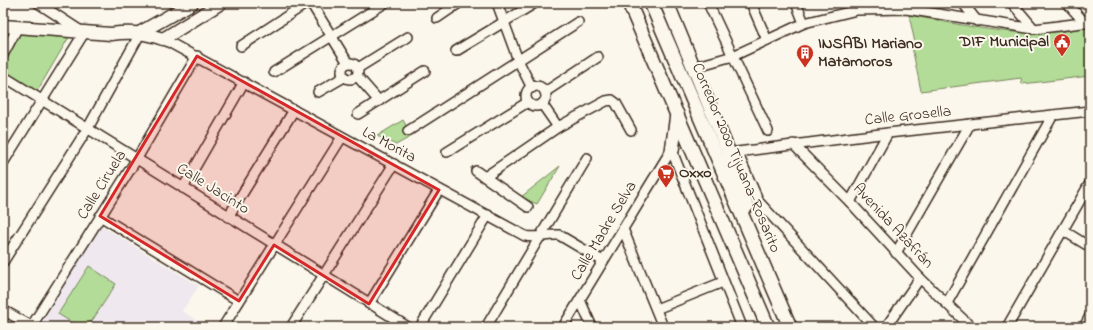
<svg xmlns="http://www.w3.org/2000/svg" width="1093" height="330" viewBox="0 0 1093 330" font-family="'Indie Flower',sans-serif">
<style>
.built{fill:#efe8ef}
.green{fill:#b3dc98;stroke:#77835b}
.lines{fill:none;stroke-linecap:round;stroke-linejoin:round}
.minor-casing{stroke:#3b2a1e;stroke-width:12}
.major-casing{stroke:#3b2a1e;stroke-width:15}
.highway-casing{stroke:#3b2a1e;stroke-width:16}
.minor{stroke:#fbf7ec;stroke-width:9}
.major{stroke:#fbf7ec;stroke-width:12}
.highway{stroke:#fbf7ec;stroke-width:13}
.marked{fill:#d62828;fill-opacity:0.2;stroke:#d62828;stroke-width:3;stroke-linejoin:round}
.labels{text-anchor:middle;dominant-baseline:central;stroke-width:4;stroke-linejoin:round;paint-order:stroke}
.poi-label{font-size:16px;font-weight:bold;fill:#3b2a1e;stroke:#fbf7ec;text-anchor:start}
.street-label{font-size:16px;fill:#3b2a1e;stroke:#fbf7ec}
</style>
<rect width="100%" height="100%" fill="#fbf7ec"/>
<filter id="ink" filterUnits="userSpaceOnUse"><feTurbulence type="fractalNoise" baseFrequency=".025" numOctaves="2"/><feDisplacementMap in="SourceGraphic" scale="8" xChannelSelector="R" yChannelSelector="G"/><feConvolveMatrix kernelMatrix="1 2 1 2 8 2 1 2 1" color-interpolation-filters="sRGB"/></filter>
<g filter="url(#ink)">
<polygon class="built" points="100,225 199,286 182,311 207,327 45,327 41,324"/>
<g class="green">
<path d="M909,15C969,26 1030,42 1090,26V76L1022,84L1021,78L921,91L912,47L915,43Z"/>
<polygon points="20,32 69,37 36,93 3,71 3,61"/>
<polygon points="403,120 412,136 396,145 377,136"/>
<polygon points="560,166 537,204 521,197"/>
<polygon points="89,266 116,284 88,327 79,327 58,314"/>
</g>
<g class="lines">
<g class="minor-casing">
<g id="minor">
<polyline points="311,3 348,63"/>
<polyline points="497,3 518,60 532,88"/>
<polyline points="708,3 768,131"/>
<polyline points="751,3 767,40"/>
<polyline points="796,3 804,23"/>
<polyline points="963,3 977,21"/>
<polyline points="1012,3 1034,29"/>
<polyline points="1067,3 1085,23"/>
<polyline points="437,18 459,3"/>
<path d="M163,39L525,236C536,239 547,234 559,235L603,261"/>
<polyline points="241,46 307,3"/>
<polyline points="456,51 535,3"/>
<polyline points="3,55 18,27"/>
<circle cx="350" cy="71" r="8"/>
<polyline points="694,67 733,56 804,23 857,10 906,9 1034,29 1090,22"/>
<polyline points="358,68 408,37"/>
<polyline points="274,72 385,3"/>
<polyline points="3,76 408,327"/>
<polyline points="357,76 379,101"/>
<circle cx="536" cy="96" r="10"/>
<polyline points="318,92 344,77"/>
<polyline points="545,92 598,57"/>
<polyline points="542,104 558,127"/>
<polyline points="358,114 425,71"/>
<polyline points="408,131 578,22"/>
<polyline points="793,144 850,202 920,278 971,327"/>
<polyline points="447,152 528,102"/>
<polyline points="737,152 759,202 874,327"/>
<polyline points="729,153 888,133 1090,111"/>
<polyline points="3,163 84,33 38,3"/>
<polyline points="476,171 528,207"/>
<polyline points="485,177 558,127 606,101 612,100 616,103 631,130"/>
<polyline points="183,188 244,82"/>
<polyline points="850,202 888,133"/>
<polyline points="100,216 239,301"/>
<polyline points="228,217 294,110"/>
<polyline points="623,229 663,327"/>
<polyline points="1064,231 1090,247"/>
<polyline points="896,253 970,124"/>
<polyline points="3,262 88,128 141,32"/>
<polyline points="580,300 592,327"/>
<polyline points="947,303 1053,115"/>
<polyline points="369,304 439,190"/>
<polyline points="656,309 723,282"/>
<polyline points="3,310 33,327"/>
<polyline points="31,327 136,160 197,56"/>
<polyline points="223,327 342,137"/>
<polyline points="291,327 394,164"/>
<polyline points="420,327 488,215"/>
<polyline points="486,327 587,158"/>
<polyline points="563,327 670,152 672,151 742,327"/>
<polyline points="886,327 920,278"/>
<polyline points="1007,327 1090,183"/>
<polyline points="1084,327 1090,316"/>
</g>
</g>
<g class="major-casing">
<g id="major">
<path d="M3,26L111,34C131,31 145,33 163,39L221,3"/>
<polyline points="141,32 192,3"/>
</g>
</g>
<g class="highway-casing">
<g id="highway">
<polyline points="629,3 768,327"/>
<polyline points="651,3 790,327"/>
<polyline points="667,3 729,153 747,206"/>
<polyline points="672,151 677,114"/>
</g>
</g>
<use href="#minor" class="minor"/>
<use href="#major" class="major"/>
<use href="#highway" class="highway"/>
</g>
</g>
<path class="marked" d="M197,56L439,190L369,304L274,245L239,301L100,216Z"/>
<defs>
<g id="civic-pin" transform="scale(0.9)"><path d="M0 17L-7.5 6A9.5 9.5 0 1 1 7.5 6Z" fill="#c8321e" stroke="#fbf7ec"/><path d="M-.6-6.5H3V-4.5H.6V-3L4-1V1h2V6H-6V1h2V-1L-.6-3ZM-1.2 2.5V6h2.4V2.5Z" fill="#fff"/></g>
<g id="building-pin" transform="scale(0.9)"><path d="M0 17L-7.5 6A9.5 9.5 0 1 1 7.5 6Z" fill="#c8321e" stroke="#fbf7ec"/><path d="M-4-6H4V6H1V3H-1V6H-4ZM-2.5-4.3h1.7v1.8h-1.7ZM.8-4.3h1.7v1.8H.8ZM-2.5-1h1.7V.8h-1.7ZM.8-1h1.7V.8H.8Z" fill="#fff"/></g>
<g id="supermarket-pin" transform="scale(0.9)"><path d="M0 17L-7.5 6A9.5 9.5 0 1 1 7.5 6Z" fill="#c8321e" stroke="#fbf7ec"/><path d="M-6-5.5h2.5l.6 2H6L4.5 2H-2.5L-4.4-4H-6ZM-1.5 3.2a1.3 1.3 0 1 0 .1 0ZM3 3.2a1.3 1.3 0 1 0 .1 0Z" fill="#fff"/></g>
</defs>
<g fill-rule="evenodd">
<use href="#civic-pin" x="1062" y="42"/>
<use href="#building-pin" x="805" y="53"/>
<use href="#supermarket-pin" x="666" y="173"/>
</g>
<g class="labels">
<g class="poi-label">
<text x="1049" y="42" text-anchor="end">DIF Municipal</text>
<text x="818" y="44">INSABI Mariano<tspan x="818" dy="18">Matamoros</tspan></text>
<text x="679" y="173">Oxxo</text>
</g>
<g class="street-label">
<text transform="translate(908 116) rotate(-6)">Calle Grosella</text>
<text transform="translate(389 145) rotate(28)">La Morita</text>
<text transform="translate(736 158) rotate(67)">Corredor 2000 Tijuana-Rosarito</text>
<text transform="translate(102 185) rotate(-58)">Calle Ciruela</text>
<text transform="translate(213 189) rotate(32)">Calle Jacinto</text>
<text transform="translate(893 226) rotate(47)">Avenida Azafrán</text>
<text transform="translate(604 231) rotate(-59)">Calle Madre Selva</text>
</g>
</g>
<rect width="1093" height="330" fill="none" stroke="#fbf7ec" stroke-width="16"/>
<rect x="8" y="8" width="1077" height="314" fill="none" stroke="#3b2a1e" stroke-width="1.5" filter="url(#ink)"/>
</svg>
